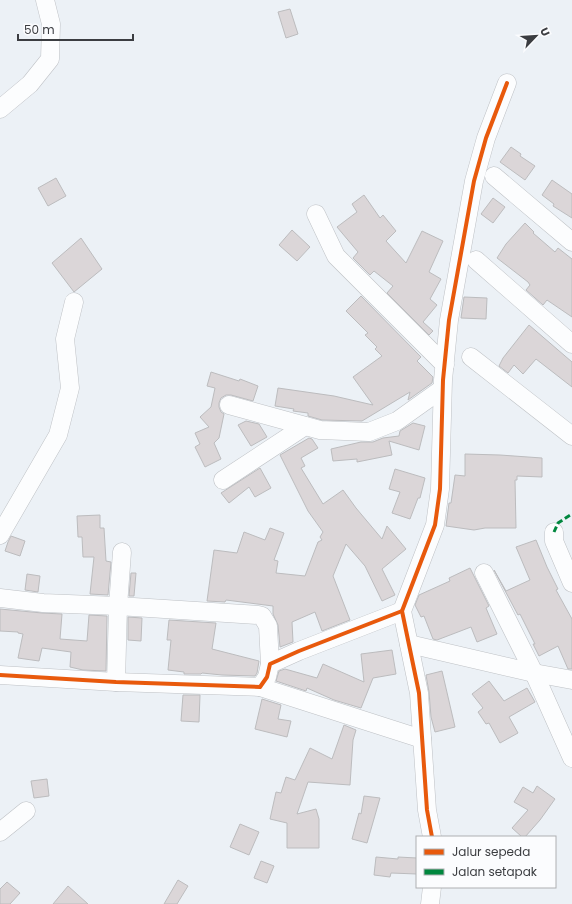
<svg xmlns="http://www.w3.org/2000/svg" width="572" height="904" viewBox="0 0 572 904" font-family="Poppins,sans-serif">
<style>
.building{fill:#dbd6d8;stroke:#bcbcbe}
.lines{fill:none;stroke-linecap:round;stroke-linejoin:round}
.minor-casing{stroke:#bec1c5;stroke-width:19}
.minor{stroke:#fcfdfe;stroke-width:18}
.quiet{stroke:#00873e;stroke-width:3;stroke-dasharray:6 3;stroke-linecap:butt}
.cycleway-casing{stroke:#fbfcfe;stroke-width:6}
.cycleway{stroke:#e8590c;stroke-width:4}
</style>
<rect width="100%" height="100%" fill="#ecf1f6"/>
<g class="building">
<polygon points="290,9 298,34 286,38 278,12"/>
<polygon points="511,147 521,154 520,156 535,166 525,180 500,162"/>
<polygon points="56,178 66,196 48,206 38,188"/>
<polygon points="552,180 572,194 572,218 553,206 554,204 542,195"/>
<polygon points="364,195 380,218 383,215 396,231 386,241 406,263 422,231 443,241 429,272 441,279 430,299 437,305 423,322 433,331 429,335 387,293 393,286 374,271 370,275 353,258 358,252 337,227 357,212 352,204"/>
<polygon points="493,198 505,207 493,223 481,214"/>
<polygon points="525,223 534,232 533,233 555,252 558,248 572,259 572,317 547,300 543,305 526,290 530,285 528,282 497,258 506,244"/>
<polygon points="292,230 310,247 297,261 279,245"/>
<polygon points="81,238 102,269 74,292 52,263"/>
<polygon points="361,296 421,357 417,361 433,377 432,383 408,400 410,392 362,421 322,420 308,416 308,413 293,411 294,409 275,406 278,388 334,396 373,405 353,377 382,356 375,349 377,347 365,335 368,333 346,311"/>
<polygon points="464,297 487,298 486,319 461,318"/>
<polygon points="529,325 572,362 572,387 536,359 523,374 514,365 508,373 499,366 503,358"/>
<polygon points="211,372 239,381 240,379 258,386 253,401 231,395 226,395 221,398 219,403 219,407 221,412 224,414 219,438 214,443 221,459 205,467 195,447 200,444 195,433 209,427 200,417 211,407 215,388 207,386"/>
<polygon points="246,421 259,424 267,437 251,446 238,425"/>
<polygon points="413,423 425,426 419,450 389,441 392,455 357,462 357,459 333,461 331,449 361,442 373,442 383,438 399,436 400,431"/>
<polygon points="309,438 312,439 318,448 301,458 305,466 301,468 323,504 343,490 356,508 382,539 387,526 406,549 382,569 395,595 382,601 365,566 346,544 333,576 350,620 322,631 315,612 292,622 293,642 280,647 278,625 273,614 273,606 226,600 225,602 207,601 214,550 237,553 244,532 265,540 270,528 284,533 274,560 278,561 276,573 305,576 318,542 322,540 320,537 323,532 308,511 280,455"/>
<polygon points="465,454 500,455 542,458 542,477 517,476 517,480 515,480 516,528 485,528 474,530 446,526 449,503 451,503 455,475 465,476"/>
<polygon points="260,468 271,488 255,497 249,487 229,503 221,493"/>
<polygon points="395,469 425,478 420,498 418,498 410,519 392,513 400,492 389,489"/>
<polygon points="100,515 100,528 104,528 106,561 111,562 108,595 90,594 94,557 83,557 82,537 78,537 77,516"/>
<polygon points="11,536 25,541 20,556 5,551 8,542"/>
<polygon points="536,540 547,567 558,589 556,590 572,619 572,669 568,669 558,646 539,656 533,644 535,644 520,614 518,615 494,570 506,591 530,580 516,547"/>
<polygon points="470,568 489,606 486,608 497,634 477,642 471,627 437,640 433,639 424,616 421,617 415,605 419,595 450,581 449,578"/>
<polygon points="131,573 136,573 134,596 129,596"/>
<polygon points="27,574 40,576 38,592 25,590"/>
<polygon points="0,609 42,613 62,614 60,639 87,641 89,615 107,616 106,671 83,670 70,667 71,652 42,648 39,661 18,658 23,634 18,633 18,632 0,631"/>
<polygon points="128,617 142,618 141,641 128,640"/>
<polygon points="169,620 216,623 212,649 259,661 257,673 255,676 222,675 202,673 201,674 184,674 184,672 168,670 171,640 167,640"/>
<polygon points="392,650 396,674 373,678 361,708 334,700 307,688 306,691 276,681 279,671 285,669 317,678 323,664 364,682 361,654"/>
<polygon points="442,671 455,727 435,732 431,717 429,692 426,675"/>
<polygon points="489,681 504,701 527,688 535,702 509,717 518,733 500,743 489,723 486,724 478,712 483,708 472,694"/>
<polygon points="183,695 200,695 199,722 181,721"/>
<polygon points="262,699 281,705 278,719 291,721 287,737 255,729"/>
<polygon points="344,725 356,730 353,740 350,785 308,782 297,814 316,809 319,819 319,848 287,848 287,823 270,819 276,792 281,793 286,777 295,780 310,748 332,759"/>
<polygon points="47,779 49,796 34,798 31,781"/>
<polygon points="537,786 555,799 540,820 525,837 522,837 512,828 528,810 514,802 523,787 533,793"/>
<polygon points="364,796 380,798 367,843 352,839 359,813 361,814"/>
<polygon points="240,824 259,832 249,855 230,847"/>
<polygon points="376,857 398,859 398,857 417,858 417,874 391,873 390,877 374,875"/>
<polygon points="261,861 274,866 267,883 254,878"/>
<polygon points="178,880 188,886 180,899 177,904 164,904"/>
<polygon points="7,882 20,893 10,904 0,904 0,889"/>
<polygon points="68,886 88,904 53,904"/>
</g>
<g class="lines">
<g class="minor-casing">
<g id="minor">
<polyline points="0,109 30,84 50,59 51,24 45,0"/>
<polyline points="494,176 572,242"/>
<polyline points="316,214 336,256 445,365"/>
<polyline points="476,260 572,344"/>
<polyline points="471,357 572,436"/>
<polyline points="229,405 320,430 369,432 397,421 442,389"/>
<polyline points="223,480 305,426"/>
<polyline points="554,532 554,541 572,583"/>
<polyline points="0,535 58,435 70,388 65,339 74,302"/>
<polyline points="484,573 534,673 572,758"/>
<polyline points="0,598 43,603 118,606 258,615 262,616 268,626 270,664"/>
<polyline points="409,644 534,673 572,680"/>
<polyline points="0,675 116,682 260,687 267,677 270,664 299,651 402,611"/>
<polyline points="116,682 118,606 122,552"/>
<polyline points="260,687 422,739"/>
<polyline points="0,832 26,811"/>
<polyline points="432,837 427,810 419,693 402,611 435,525 440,489 443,380 449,320 474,181 486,138 507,83"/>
<polyline points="430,904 432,887"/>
</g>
</g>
<use href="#minor" class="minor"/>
<polyline class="quiet" points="554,532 558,523 572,514"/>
<g class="cycleway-casing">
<g id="cycleway">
<polyline points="0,675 116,682 260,687 267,677 270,664 299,651 402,611"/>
<polyline points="432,837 427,810 419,693 402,611 435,525 440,489 443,380 449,320 474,181 486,138 507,83"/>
</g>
</g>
<use href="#cycleway" class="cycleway"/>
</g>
<rect x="416" y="836" width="140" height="52" fill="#fbfcfe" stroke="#aeb0b2"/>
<rect x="424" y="849" width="20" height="6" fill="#e8590c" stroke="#aeb0b2"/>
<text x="452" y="856" font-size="12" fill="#3b3d41">Jalur sepeda</text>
<rect x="424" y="869" width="20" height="6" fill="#00873e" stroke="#aeb0b2"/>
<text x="452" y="876" font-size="12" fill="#3b3d41">Jalan setapak</text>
<g transform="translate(536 36) rotate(65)" stroke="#fbfcfe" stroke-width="3" paint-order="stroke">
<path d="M0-3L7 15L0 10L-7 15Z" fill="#3b3d41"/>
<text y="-6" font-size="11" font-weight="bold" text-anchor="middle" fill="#3b3d41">U</text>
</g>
<path d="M18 34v6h115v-6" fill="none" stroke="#3b3d41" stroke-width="2"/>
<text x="24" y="34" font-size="12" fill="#3b3d41" stroke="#fbfcfe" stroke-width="3" paint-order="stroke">50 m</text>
</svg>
